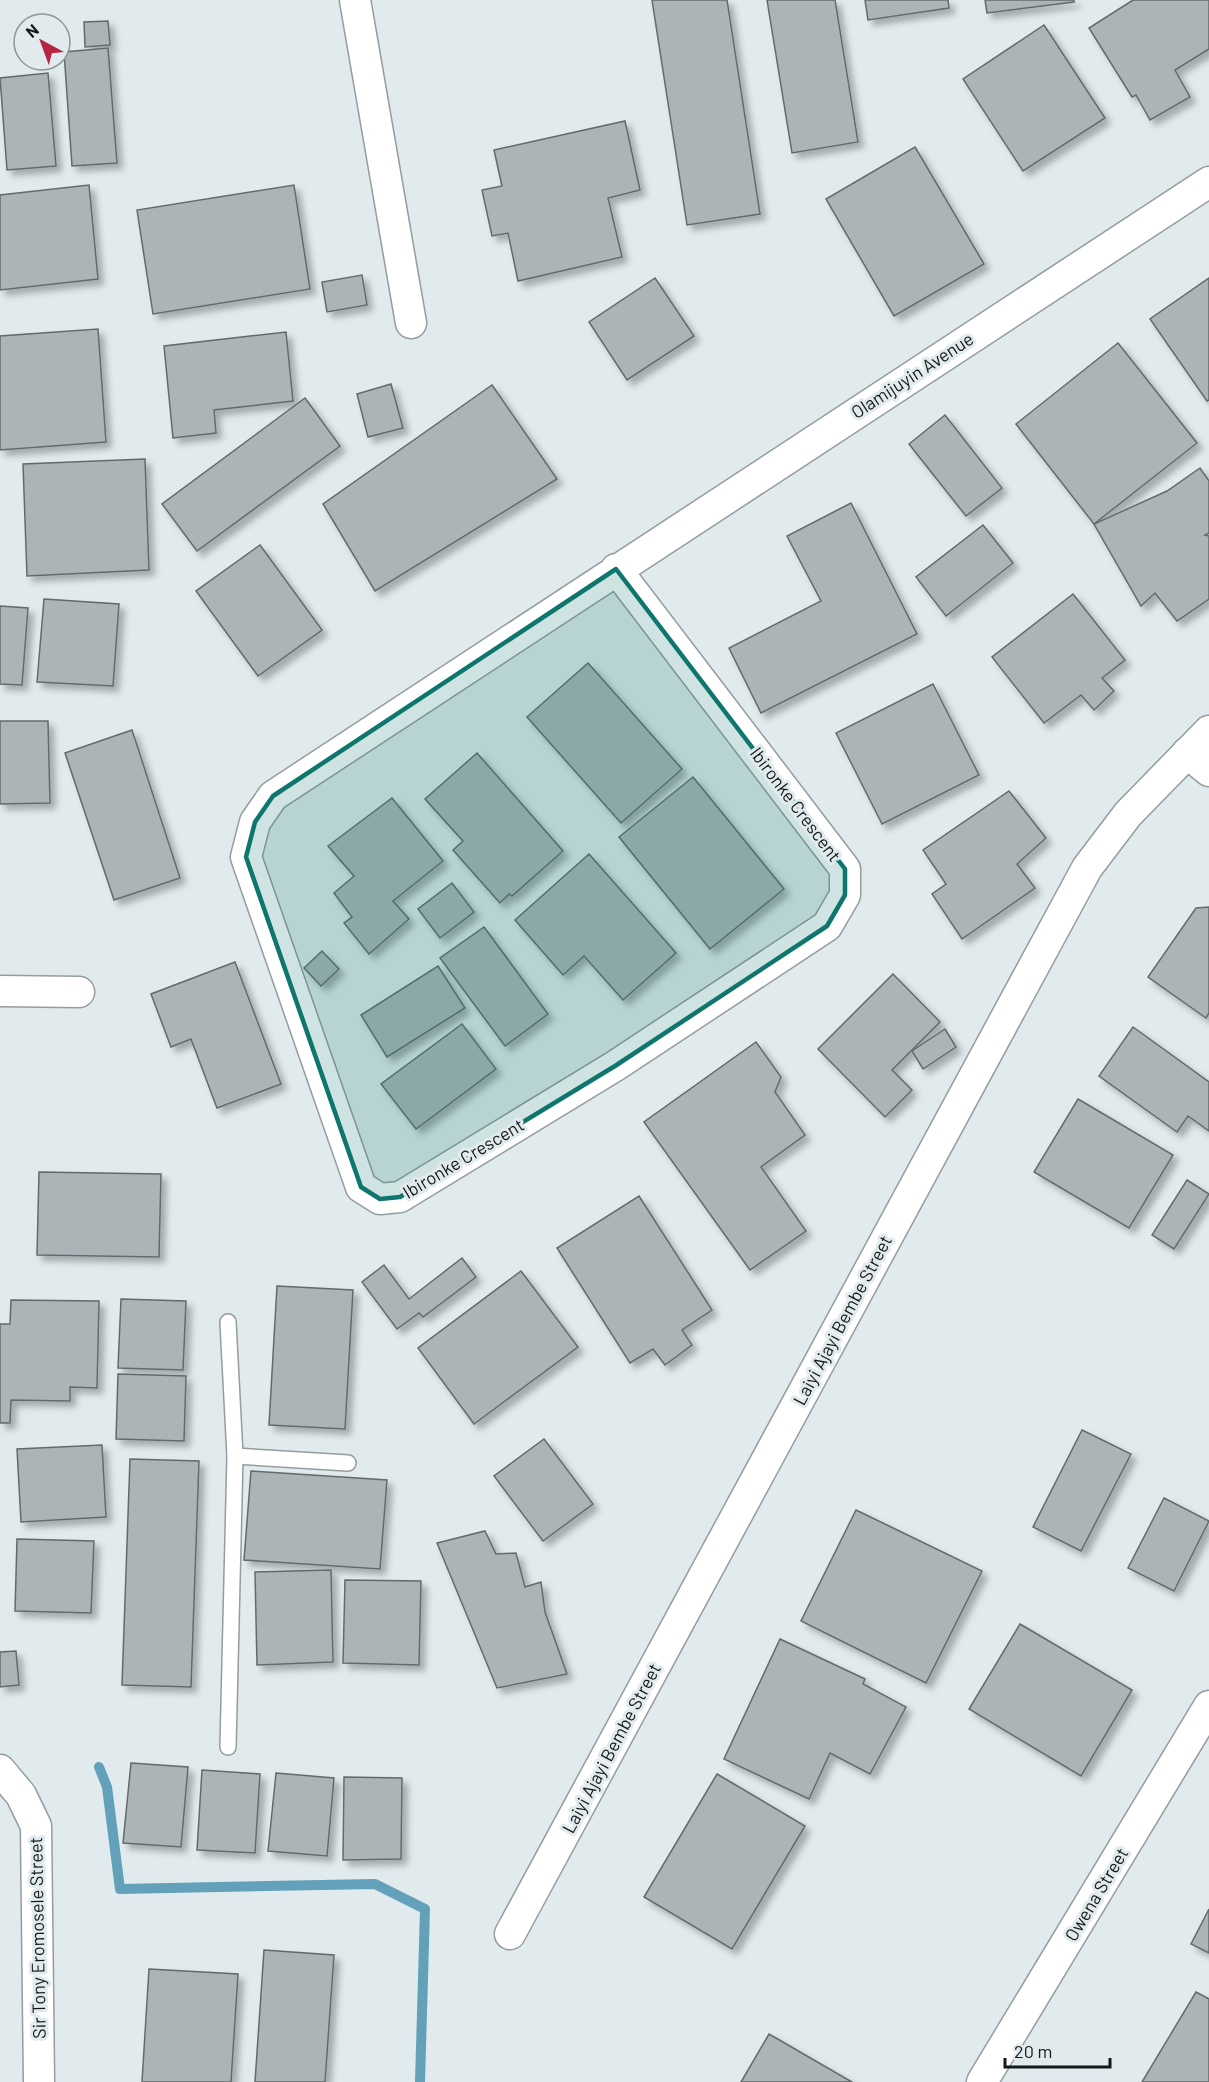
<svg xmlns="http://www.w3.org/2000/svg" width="1209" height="2082" viewBox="0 0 1209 2082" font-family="Barlow,sans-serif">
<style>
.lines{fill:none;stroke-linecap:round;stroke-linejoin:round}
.stream{stroke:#63a1ba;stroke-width:10}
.building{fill:#acb4b8;stroke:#636b6e;stroke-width:1.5;filter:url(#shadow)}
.lane-casing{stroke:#949ca0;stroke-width:18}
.street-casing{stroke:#949ca0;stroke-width:33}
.lane{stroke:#fff;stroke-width:15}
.street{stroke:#fff;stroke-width:30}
.marked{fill:#0f766e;fill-opacity:0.2;stroke:#0f766e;stroke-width:4.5;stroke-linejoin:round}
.labels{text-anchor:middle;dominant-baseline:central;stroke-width:6;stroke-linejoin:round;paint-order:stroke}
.street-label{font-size:18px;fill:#151819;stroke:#e1eaed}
</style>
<defs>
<filter id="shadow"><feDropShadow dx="5.5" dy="5.5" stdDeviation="3" flood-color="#0004"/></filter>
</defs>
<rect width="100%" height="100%" fill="#e1eaed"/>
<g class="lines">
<polyline class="stream" points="99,1767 107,1787 120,1889 375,1884 425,1909 420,2082"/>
</g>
<g class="building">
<polygon points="652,0 727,0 760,214 687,225"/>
<polygon points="767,0 835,0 858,142 792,153"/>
<polygon points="865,0 948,0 949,8 868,20"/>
<polygon points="985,0 1074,0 1074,2 987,13"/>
<polygon points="1133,0 1209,0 1209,49 1175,70 1190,97 1150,120 1136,95 1132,97 1089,28"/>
<polygon points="108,21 110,45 85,47 84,22"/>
<polygon points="1044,25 1105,118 1023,171 963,79"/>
<polygon points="108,48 117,163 72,166 64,52"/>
<polygon points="48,73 56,166 7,170 0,78"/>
<polygon points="625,121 640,190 608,198 622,257 518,281 508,233 492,236 482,190 502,186 494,150"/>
<polygon points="915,147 984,264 894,316 826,199"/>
<polygon points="89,185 98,279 0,290 0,195"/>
<polygon points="294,185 310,289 153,314 137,210"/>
<polygon points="362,275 367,305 327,312 322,282"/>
<polygon points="655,278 694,336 627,380 589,322"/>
<polygon points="1209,278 1209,400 1207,401 1150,319"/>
<polygon points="98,329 106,442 0,450 0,336"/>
<polygon points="286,332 293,401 214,410 216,433 173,438 164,346"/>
<polygon points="1118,343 1197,443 1094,524 1016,424"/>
<polygon points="391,384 403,428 368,437 357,394"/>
<polygon points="492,385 557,479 375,591 323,504"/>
<polygon points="305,398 340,446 197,551 162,504"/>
<polygon points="945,415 1002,488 966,516 909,444"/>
<polygon points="145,459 149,570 27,576 23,464"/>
<polygon points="1200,468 1209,481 1209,533 1205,535 1209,536 1209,599 1177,621 1155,593 1141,606 1094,524 1167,491"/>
<polygon points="851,503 917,634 761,713 729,648 821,601 787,536"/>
<polygon points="983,525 1013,563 946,616 916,577"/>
<polygon points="260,545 322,630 258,676 196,591"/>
<polygon points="1073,594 1125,660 1102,678 1114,691 1094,710 1081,695 1044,723 992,657"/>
<polygon points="44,599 119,604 113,686 37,682"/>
<polygon points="0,606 28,608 22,685 0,684"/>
<polygon points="588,663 682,769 621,823 527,717"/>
<polygon points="933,684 979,775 882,824 836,733"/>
<polygon points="0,721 48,721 50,803 0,804"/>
<polygon points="132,730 180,878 114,900 65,753"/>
<polygon points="477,753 563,851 512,896 509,894 500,903 453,850 463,841 425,799"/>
<polygon points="693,777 784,889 710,949 619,837"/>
<polygon points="1009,791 1046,838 1017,864 1035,888 962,939 932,894 946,884 923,850"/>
<polygon points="392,798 443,861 393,901 409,919 369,954 344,923 352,917 334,893 354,876 328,846"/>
<polygon points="589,854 676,953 623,1000 584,956 563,975 515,920"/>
<polygon points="452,883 474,912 440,938 418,909"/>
<polygon points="1209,907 1209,1013 1206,1018 1148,977 1196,908"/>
<polygon points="484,927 548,1014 505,1046 440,958"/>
<polygon points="322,951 339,969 321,986 304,968"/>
<polygon points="235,962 281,1084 217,1108 191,1039 171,1047 151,994"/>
<polygon points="438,966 465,1008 387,1057 361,1015"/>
<polygon points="893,974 940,1022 892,1070 912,1090 885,1117 818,1049"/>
<polygon points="462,1024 496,1069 416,1129 381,1084"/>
<polygon points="1133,1027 1209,1082 1209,1131 1188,1116 1177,1132 1099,1076"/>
<polygon points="945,1029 956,1047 923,1069 912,1051"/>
<polygon points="756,1042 781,1077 775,1092 805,1135 761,1167 806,1231 750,1270 644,1122"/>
<polygon points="1078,1099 1173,1155 1129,1228 1034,1172"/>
<polygon points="39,1172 161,1174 159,1257 37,1255"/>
<polygon points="1187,1180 1209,1194 1174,1249 1152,1235"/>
<polygon points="639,1196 712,1310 682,1330 692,1345 665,1365 653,1349 630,1363 557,1248"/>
<polygon points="462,1258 476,1277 423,1317 419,1313 397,1329 362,1282 384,1265 409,1299"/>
<polygon points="521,1271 578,1347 474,1424 418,1348"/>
<polygon points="277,1286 353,1290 345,1429 269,1425"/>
<polygon points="121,1299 186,1301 183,1370 118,1368"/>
<polygon points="11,1300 99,1301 97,1388 70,1387 70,1401 11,1400 10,1423 0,1423 0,1324 10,1324"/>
<polygon points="118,1374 186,1376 184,1441 116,1439"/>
<polygon points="1082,1430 1131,1454 1081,1551 1033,1527"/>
<polygon points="544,1439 593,1504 543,1541 494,1476"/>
<polygon points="102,1445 106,1517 21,1522 17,1449"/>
<polygon points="130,1459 199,1461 191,1687 122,1685"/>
<polygon points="251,1471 387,1480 380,1569 244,1560"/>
<polygon points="1164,1498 1209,1521 1174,1591 1128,1568"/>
<polygon points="856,1510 982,1571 926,1683 801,1621"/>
<polygon points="485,1531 496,1554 516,1553 525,1587 541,1582 545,1612 567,1674 497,1688 437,1543"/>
<polygon points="17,1539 94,1541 91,1613 15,1611"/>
<polygon points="331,1570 333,1662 257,1665 255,1572"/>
<polygon points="345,1580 421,1581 419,1665 343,1663"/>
<polygon points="1020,1624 1132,1690 1081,1776 969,1709"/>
<polygon points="780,1639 865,1679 863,1684 906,1707 870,1774 830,1753 809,1799 724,1759"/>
<polygon points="16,1651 19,1685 0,1687 0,1652"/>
<polygon points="131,1763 188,1767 181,1847 123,1843"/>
<polygon points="202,1770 260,1774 255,1853 197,1850"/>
<polygon points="276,1773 334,1778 327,1856 268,1851"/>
<polygon points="717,1774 805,1826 732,1949 644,1897"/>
<polygon points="344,1777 402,1778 401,1859 343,1860"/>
<polygon points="1209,1909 1209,1953 1191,1944"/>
<polygon points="264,1950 334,1955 325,2082 255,2082"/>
<polygon points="149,1969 238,1974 231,2082 142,2082"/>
<polygon points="1196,1992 1209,1999 1209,2082 1142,2082"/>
<polygon points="769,2034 852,2082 741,2082"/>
</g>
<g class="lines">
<g class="lane-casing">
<g id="lane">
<polyline points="235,1456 348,1463"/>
<polyline points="228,1747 235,1456 228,1322"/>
</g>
</g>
<g class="street-casing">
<g id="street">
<polyline points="355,0 411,323"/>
<polyline points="616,569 845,869 845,895 827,926 615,1066 400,1197 380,1199 361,1187 246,857 255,822 273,796 1209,182"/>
<polyline points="1187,753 1209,771"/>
<polyline points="0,991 79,992"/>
<polyline points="0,1770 21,1795 36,1826 39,2082"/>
<polyline points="510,1934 1087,868 1128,814 1209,731"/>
<polyline points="982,2082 1209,1706"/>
</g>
</g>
<use href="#lane" class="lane"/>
<use href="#street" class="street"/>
</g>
<path class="marked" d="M616,569L845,869V895L827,926L615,1066L400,1197L380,1199L361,1187L246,857L255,822L273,796Z"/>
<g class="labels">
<g class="street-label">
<text transform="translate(912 375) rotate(-33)">Olamijuyin Avenue</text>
<text transform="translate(796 804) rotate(53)">Ibironke Crescent</text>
<text transform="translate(463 1158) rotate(-31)">Ibironke Crescent</text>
<text transform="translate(842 1320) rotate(-62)">Laiyi Ajayi Bembe Street</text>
<text transform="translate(611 1748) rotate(-62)">Laiyi Ajayi Bembe Street</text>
<text transform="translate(1096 1894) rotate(-59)">Owena Street</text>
<text transform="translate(37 1938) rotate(-91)">Sir Tony Eromosele Street</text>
</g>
</g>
<g transform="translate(42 42) rotate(319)"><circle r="28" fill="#e1eaed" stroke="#8f9698" stroke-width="1.5"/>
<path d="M0-4.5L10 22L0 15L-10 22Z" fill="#b72545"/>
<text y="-9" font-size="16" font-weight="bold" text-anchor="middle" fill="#151819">N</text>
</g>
<path d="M1005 2058v9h105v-9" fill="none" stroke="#151819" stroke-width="3"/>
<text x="1014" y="2058" font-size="18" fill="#151819" stroke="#e1eaed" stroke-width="4.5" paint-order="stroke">20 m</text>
</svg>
